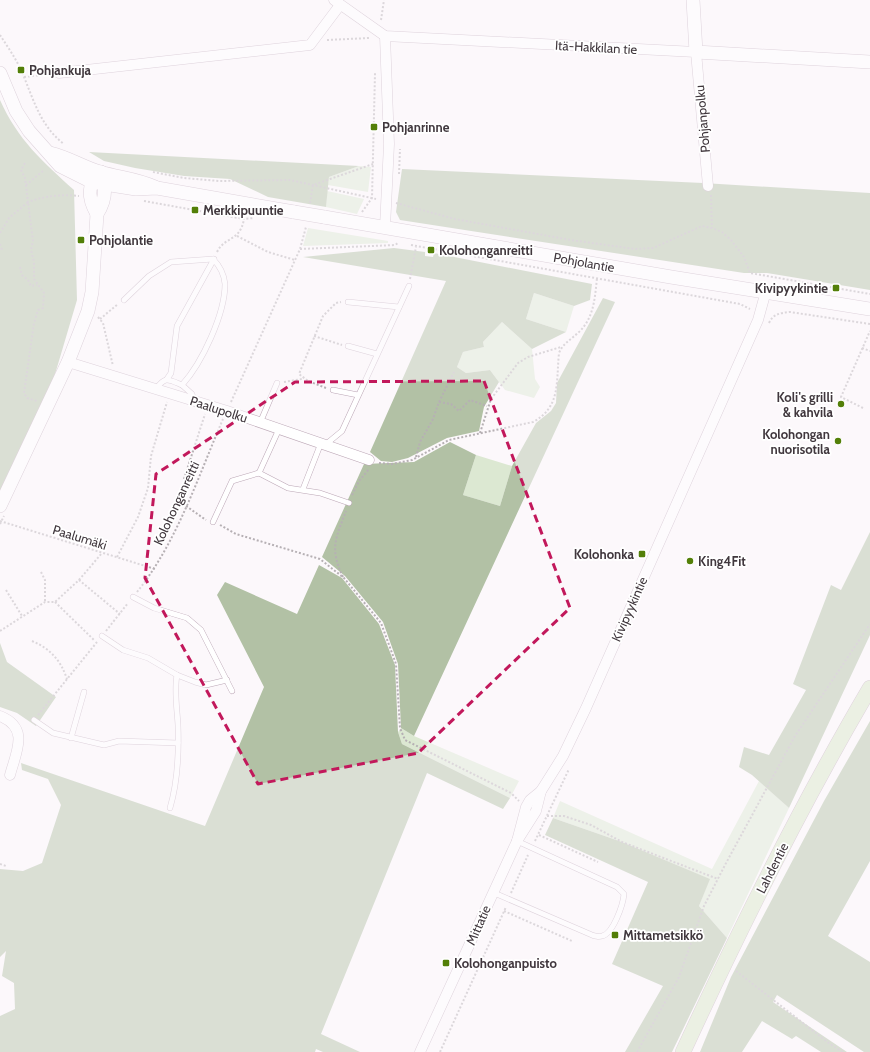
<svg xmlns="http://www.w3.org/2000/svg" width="870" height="1052" viewBox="0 0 870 1052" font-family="Cabin,sans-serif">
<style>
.green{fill:#dce8d2}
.forest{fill:#b2c1a5}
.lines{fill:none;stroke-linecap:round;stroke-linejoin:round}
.service-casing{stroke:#bca7b6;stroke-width:6}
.minor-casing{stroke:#bca7b6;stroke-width:11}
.tertiary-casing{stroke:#bca7b6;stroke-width:14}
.secondary-casing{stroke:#bca7b6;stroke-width:16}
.path{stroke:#b6b0b4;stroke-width:2;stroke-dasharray:2 2;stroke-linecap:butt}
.service{stroke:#fff;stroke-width:5}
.minor{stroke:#fff;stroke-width:10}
.tertiary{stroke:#fff;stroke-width:13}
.secondary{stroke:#d8e7c5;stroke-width:15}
.tertiary-bridge-casing{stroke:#bca7b6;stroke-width:14;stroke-linecap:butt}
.tertiary-bridge{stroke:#fff;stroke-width:13}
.marked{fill:none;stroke:#c2185b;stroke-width:3;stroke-dasharray:8 5;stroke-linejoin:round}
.poi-dot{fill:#537f08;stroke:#fff;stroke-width:1.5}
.labels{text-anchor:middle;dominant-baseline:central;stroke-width:3.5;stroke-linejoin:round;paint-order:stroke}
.street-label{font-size:13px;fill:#41383e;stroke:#fff}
.poi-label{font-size:13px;font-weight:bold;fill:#41383e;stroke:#fff;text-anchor:start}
</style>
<rect width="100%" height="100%" fill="#fcf8fb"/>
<g class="green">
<polygon points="359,166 371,167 368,192 328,185 329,177"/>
<polygon points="327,191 364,199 357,214 326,207"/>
<polygon points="308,228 388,241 388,243 303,246"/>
<polygon points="534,293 574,306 566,332 526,319"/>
<polygon points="502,322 532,349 535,379 540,387 534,398 505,390 490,370 466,373 457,367 463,352 484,347 483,342"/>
<polygon points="476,455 512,466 500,506 463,495"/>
<polygon points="401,728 414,736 519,781 510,798 402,744 398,732"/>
<polygon points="759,781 789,808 727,938 699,906 709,879 622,842 553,818 560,801 712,869"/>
</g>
<g class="forest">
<path d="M0,100C18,140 42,161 74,190L77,300L53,381L0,494Z"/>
<polygon points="89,152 359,166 329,177 326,207 268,197 230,179 184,176 135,168 104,161"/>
<polygon points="402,169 703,183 870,193 870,290 767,273 744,273 400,220 396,212"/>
<polygon points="394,248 425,252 425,256 433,257 434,253 592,284 590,300 574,306 534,293 526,319 566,332 532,349 502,322 483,342 484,347 463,352 457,367 466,373 490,370 499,382 484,407 479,431 447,438 408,458 392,462 381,461 370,452 446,281 303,257"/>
<polygon points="603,298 615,302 414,736 401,728 398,664 383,622 345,576 322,557 364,464 414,462 450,442 476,455 463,495 500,506 512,466 536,423 551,411 556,403 557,383"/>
<polygon points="870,532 870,635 789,808 752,775 739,767 744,747 769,755 806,690 793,684 831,585 841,590"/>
<polygon points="319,565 342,578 379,624 395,665 398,732 402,744 510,798 503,809 427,773 321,1034 360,1052 323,1052 316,1049 315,1052 0,1052 0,1016 15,1009 14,983 2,976 6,951 0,957 0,869 23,871 42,863 61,805 48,779 22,770 21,763 205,826 264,687 217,595 225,582 297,614"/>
<polygon points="0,643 7,662 56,697 36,726 17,713 0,707"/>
<polygon points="870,721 870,861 828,936 870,962 870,1052 864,1052 777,995 773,1002 847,1052 821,1052 796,1036 792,1039 762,1021 742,1052 700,1052 731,977 824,801"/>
<polygon points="553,818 622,842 710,879 699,906 727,938 672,1052 625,1052 663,986 612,964 648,882 545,835"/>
</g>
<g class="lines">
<g class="service-casing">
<g id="service">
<path d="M124,300L149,276L171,262L213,259C220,266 224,274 225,284C225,314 202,363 182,385L192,394L194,401"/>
<polyline points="348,302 399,307"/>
<polyline points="348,346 377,354"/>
<polyline points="167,379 171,373 177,326 214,259"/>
<path d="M156,389C165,376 168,379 182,385"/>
<polyline points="333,390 358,395"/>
<polyline points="260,423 277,383"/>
<polyline points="279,429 259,473 288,488 320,493 349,503"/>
<polyline points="325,445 342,431 409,286"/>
<polyline points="303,489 321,443"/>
<polyline points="213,522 232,481 259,473"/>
<polyline points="133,597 154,608 187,618 201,630 232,691"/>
<polyline points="102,636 123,650 148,658 177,675 195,682 206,685 227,680"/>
<polyline points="34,720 53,733 104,745 119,741 178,743"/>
<polyline points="71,738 84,692"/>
<path d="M170,808C178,781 179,753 178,725C177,708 174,691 177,675"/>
<path d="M492,892L592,935C594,936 599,937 602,936C613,934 623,905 624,894L617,887L517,841"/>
</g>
</g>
<g class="minor-casing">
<g id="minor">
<polyline points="334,0 385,36 696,52 708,186"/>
<polyline points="385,36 389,144 385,227"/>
<polyline points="59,73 310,45 340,5"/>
<polyline points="68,362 227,411 369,460"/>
<path d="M0,716C30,728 16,752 10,775"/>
<polyline points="517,841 526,807 530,800 541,791 563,756 586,708 758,320 766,291"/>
<polyline points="420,1052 517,841 536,811 541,791"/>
</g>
</g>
<g class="tertiary-casing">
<g id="tertiary">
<polyline points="693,0 696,52 870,62"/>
<polyline points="0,73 16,111 29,131 60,166 92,182 136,189 157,188 294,212"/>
<path d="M50,153C68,157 83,167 100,172C120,178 134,178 155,187"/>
<path d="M97,214C89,200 86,187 98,175"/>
<polyline points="324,217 671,277 870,309"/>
<path d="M0,506L68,362L88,311L92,292L97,214C106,200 107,187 101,172"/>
</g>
</g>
<g class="secondary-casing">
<path id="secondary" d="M683,1052C740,928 801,805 870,688"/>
</g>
<g class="path">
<polyline points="381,20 384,0"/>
<path d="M0,35C7,46 15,57 21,70C33,97 39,125 64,144"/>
<polyline points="327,40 369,38"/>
<polyline points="24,77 50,74"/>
<path d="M25,163L21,170L25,178L28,202C45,196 61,194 79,196"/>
<polyline points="153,172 184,178 219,181 290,180 376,199"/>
<polyline points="399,174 400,149"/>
<polyline points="26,185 44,170"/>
<polyline points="711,195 712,228"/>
<polyline points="144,201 244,219 254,218"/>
<polyline points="310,203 313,185 373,164"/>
<polyline points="396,203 455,219 571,240 635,249 653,248 702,226 712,228 722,232 731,240 744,257 750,273 870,294"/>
<polyline points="362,212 372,198 375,73"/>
<polyline points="0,233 9,218 28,202 33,241 31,250 34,262 34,279 44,293 43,308 38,310 34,323 24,393 27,398 37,401"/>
<polyline points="237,236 268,252 295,260"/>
<polyline points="0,244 2,250"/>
<polyline points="411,245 740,304 750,309"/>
<polyline points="300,249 395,245 398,243"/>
<path d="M217,252C225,236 240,242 244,219"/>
<polyline points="20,267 22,275 28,280 31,286 37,285"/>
<polyline points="410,279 416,247"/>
<polyline points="98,317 103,323 113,366"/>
<polyline points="100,319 118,304"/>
<path d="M769,323C773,314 780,313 790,312L870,324"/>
<polyline points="314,336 342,345"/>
<polyline points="862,348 870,351"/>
<polyline points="284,382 302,379"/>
<polyline points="326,388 308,381 299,374 323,316 336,303 341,302"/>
<polyline points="231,402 300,249 306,227"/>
<polyline points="439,402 451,404 459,411 470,400 487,406"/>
<polyline points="863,408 841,397 870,331"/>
<polyline points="480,433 491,399 518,363 528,357 561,347"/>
<polyline points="416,457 420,442 433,419 439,402 454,372"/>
<path d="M379,463L392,464L412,460L449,440L533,422C561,407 556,382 559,353C563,343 572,339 580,331C594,317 595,297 597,278"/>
<polyline points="184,479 205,414"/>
<polyline points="352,495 359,481 369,469"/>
<polyline points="186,506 206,520"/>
<polyline points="0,521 155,569"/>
<polyline points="0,524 4,516"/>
<polyline points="220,525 236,534 320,559 344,578 381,623 396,664 400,728 405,740 511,793 519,801"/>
<polyline points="117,557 138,517 148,488 151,456 167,402"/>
<polyline points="41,572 45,580 45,602"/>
<path d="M343,577C329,548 336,538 346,511"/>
<polyline points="79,580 102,553"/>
<polyline points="6,590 22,616"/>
<path d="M137,592C177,542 198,477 223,419"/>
<polyline points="55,602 94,640"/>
<polyline points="0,631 45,602 55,602 79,580 120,614"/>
<polyline points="106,631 128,603"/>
<path d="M32,641C51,649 61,661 67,679"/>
<polyline points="38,715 97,642"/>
<polyline points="547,816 564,816 591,825 622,842 718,879"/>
<polyline points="539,835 598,862"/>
<polyline points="535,841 569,769"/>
<polyline points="0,864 6,866"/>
<polyline points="511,893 528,855"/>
<polyline points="504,911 572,941"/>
<polyline points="736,971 830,1044 843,1052"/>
<polyline points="440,1052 506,907"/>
<polyline points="637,1052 679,977 704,906 725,865 795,736 870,624"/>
</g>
<use href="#service" class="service"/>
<use href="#minor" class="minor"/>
<use href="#tertiary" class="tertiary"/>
<use href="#secondary" class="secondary"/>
<g class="tertiary-bridge-casing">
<polyline id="tertiary-bridge" points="294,212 324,217"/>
</g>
<use href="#tertiary-bridge" class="tertiary-bridge"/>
</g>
<path d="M0 0H870V1052H0ZM484,381L570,608L418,753L258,784L145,578L156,474L295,382Z" fill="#fcf8fb" fill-opacity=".55" fill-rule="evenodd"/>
<path class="marked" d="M484,381L570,608L418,753L258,784L145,578L156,474L295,382Z"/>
<g class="poi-dot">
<rect x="17" y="66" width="8" height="8" rx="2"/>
<rect x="370" y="123" width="8" height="8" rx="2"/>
<rect x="191" y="206" width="8" height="8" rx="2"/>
<rect x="77" y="236" width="8" height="8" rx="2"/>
<rect x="427" y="246" width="8" height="8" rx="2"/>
<rect x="832" y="284" width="8" height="8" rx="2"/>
<circle cx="841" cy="404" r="4"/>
<circle cx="838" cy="441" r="4"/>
<rect x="638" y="550" width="8" height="8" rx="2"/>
<circle cx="690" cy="561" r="4"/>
<rect x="611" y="931" width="8" height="8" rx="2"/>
<rect x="442" y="959" width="8" height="8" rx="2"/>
</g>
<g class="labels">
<g class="street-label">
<text transform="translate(596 47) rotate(3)">Itä-Hakkilan tie</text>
<text transform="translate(702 119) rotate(-95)">Pohjanpolku</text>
<text transform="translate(584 262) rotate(10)">Pohjolantie</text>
<text transform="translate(219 409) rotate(18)">Paalupolku</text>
<text transform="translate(176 503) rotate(-65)">Kolohonganreitti</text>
<text transform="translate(80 537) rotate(17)">Paalumäki</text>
<text transform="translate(629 609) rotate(-66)">Kivipyykintie</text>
<text transform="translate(772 868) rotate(-63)">Lahdentie</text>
<text transform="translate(478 925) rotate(-66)">Mittatie</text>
</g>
<g class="poi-label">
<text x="29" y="70">Pohjankuja</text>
<text x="382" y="127">Pohjanrinne</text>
<text x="203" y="210">Merkkipuuntie</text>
<text x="89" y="240">Pohjolantie</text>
<text x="439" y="250">Kolohonganreitti</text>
<text x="828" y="288" text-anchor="end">Kivipyykintie</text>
<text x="833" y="397" text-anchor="end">Koli's grilli<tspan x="833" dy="15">&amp; kahvila</tspan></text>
<text x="830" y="434" text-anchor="end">Kolohongan<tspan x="830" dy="15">nuorisotila</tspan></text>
<text x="634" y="554" text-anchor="end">Kolohonka</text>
<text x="698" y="561">King4Fit</text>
<text x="623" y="935">Mittametsikkö</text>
<text x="454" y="963">Kolohonganpuisto</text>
</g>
</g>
</svg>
